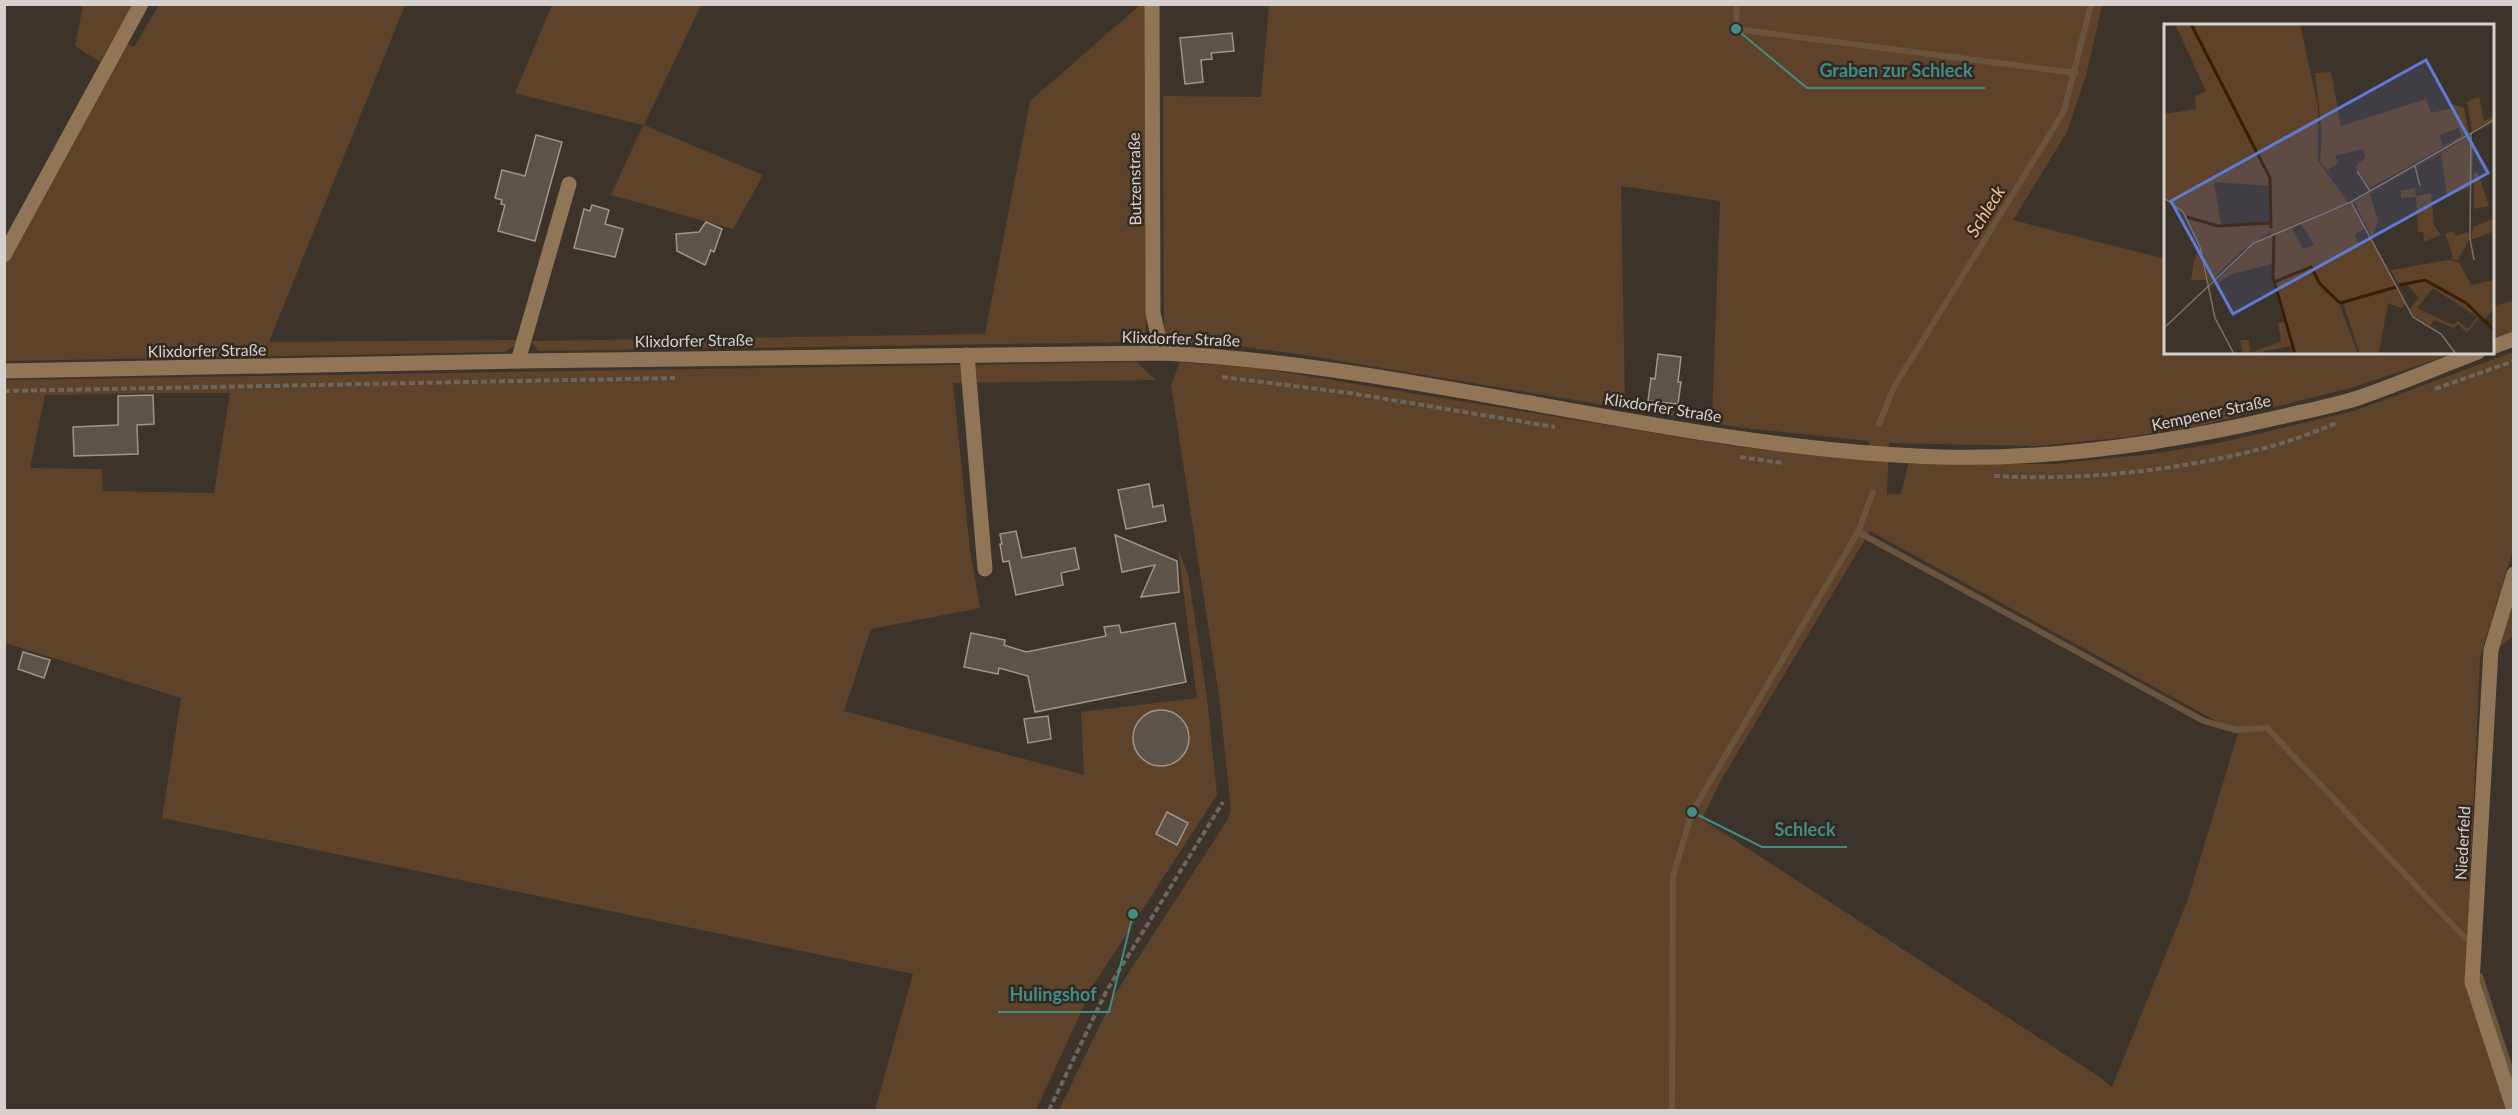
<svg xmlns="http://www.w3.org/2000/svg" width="2518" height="1115" viewBox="0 0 2518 1115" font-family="Lato,sans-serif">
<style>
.green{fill:#5e432a;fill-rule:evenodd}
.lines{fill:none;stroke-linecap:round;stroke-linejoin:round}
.stream{stroke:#6a543d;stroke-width:6}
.building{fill:#5c534a;stroke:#a0958c;stroke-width:1.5}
.path{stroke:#6d655e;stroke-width:4;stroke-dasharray:6 3;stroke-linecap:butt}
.minor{stroke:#927457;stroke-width:15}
.labels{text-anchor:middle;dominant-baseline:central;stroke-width:5;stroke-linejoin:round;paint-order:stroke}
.street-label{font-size:16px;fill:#d6d1cc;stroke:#322922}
.water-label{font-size:18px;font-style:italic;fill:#fac28d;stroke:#322922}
.inset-river{fill:none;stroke:#3b1e00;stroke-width:3}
.inset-road{fill:none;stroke:#7a726b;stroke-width:1.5}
.view{fill:#5e7cd4;fill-opacity:0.15;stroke:#5e7cd4;stroke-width:3}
.inset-edge{fill:none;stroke:#d6d1cc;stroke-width:3}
.leader{fill:none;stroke:#418d86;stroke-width:2}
.callout-dot{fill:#418d86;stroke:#322922;stroke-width:2}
.callout-label{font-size:18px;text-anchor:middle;font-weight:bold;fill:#418d86;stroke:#322922;stroke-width:5;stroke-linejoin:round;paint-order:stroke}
</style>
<rect width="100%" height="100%" fill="#3c332b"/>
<g class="green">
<polygon points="83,5 134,5 100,62 75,46"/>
<polygon points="159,5 405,5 269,342 522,340 505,352 5,361 5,264 127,43 134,47"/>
<polygon points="552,5 701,5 644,125 763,175 733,229 611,195 643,125 515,93"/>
<polygon points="1140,5 1145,5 1146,331 1139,342 538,351 531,341 985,334 1030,101"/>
<path d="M1269,5H2102L2086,76L2067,132L2013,220L2165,259L2166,352L2455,353L2351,388L2198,426L2129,437L2037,446L1889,443L1887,494H1901L1908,464H2054L2151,454L2219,443L2354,411L2513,352V550L2480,657L2467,949L2509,1110H1059L1115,994L1228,819L1231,810L1219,696L1171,385L1180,362L1258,368L1741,447L1869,460V441L1736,427L1298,354L1226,345L1170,342L1164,331L1163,96L1261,97ZM1621,186L1720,201L1712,419L1625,401ZM1870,531L2238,733L2188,899L2112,1087L2098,1076L1702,819L1720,782Z"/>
<polygon points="2513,301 2513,331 2493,339 2492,306"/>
<path d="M1136,362L1156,380L953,383L970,550L980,608L871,629L844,711L1084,775L1081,712L1197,698L1178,549L1188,574L1207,698L1217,795L1094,984L1036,1110H875L913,974L162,818L181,698L5,643L4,380ZM154,393H230L214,493L103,491L102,469L30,468L45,395Z"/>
<polygon points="2513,604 2513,636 2500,647"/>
</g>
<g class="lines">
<g class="stream">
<polyline points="1737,4 1736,29 2076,73"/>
<polyline points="1879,424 1894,387 2064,111 2091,4"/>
<polyline points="1858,532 2204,721 2236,730 2267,728 2465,938"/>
<polyline points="2480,976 2514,1081"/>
<polyline points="1672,1110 1673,876 1692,812 1858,532 1873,492"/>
</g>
</g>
<g class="building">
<polygon points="1232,33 1234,51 1211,53 1212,59 1201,60 1203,82 1185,84 1180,38"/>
<polygon points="536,135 562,142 535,241 498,231 505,205 501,204 502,200 495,198 502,170 525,176"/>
<polygon points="592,205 609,210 605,224 623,229 615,257 574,248 584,209 590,211"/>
<polygon points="706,222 722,229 714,252 711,250 705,265 677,251 676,234 699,232"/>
<polygon points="1658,354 1681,357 1678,382 1681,382 1678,404 1648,401 1651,378 1655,379"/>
<polygon points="153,395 154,424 137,425 138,454 74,456 73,427 118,425 118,396"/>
<polygon points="1149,484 1153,507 1163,505 1166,521 1126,529 1118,490"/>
<polygon points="1016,531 1022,558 1075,548 1079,569 1061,573 1063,585 1016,595 1009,561 1003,562 1000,544 1002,544 1000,534"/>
<polygon points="1115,535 1177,561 1179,592 1141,597 1155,565 1122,572"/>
<polygon points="1175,623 1186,682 1035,712 1028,676 999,668 998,674 964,667 971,633 1005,640 1004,645 1026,652 1106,636 1104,627 1119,625 1121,633"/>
<polygon points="23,652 50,660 44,678 18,669"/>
<circle cx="1161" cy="738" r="28"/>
<polygon points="1048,716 1051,739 1028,743 1024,719"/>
<polygon points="1167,812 1188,823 1177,845 1156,834"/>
</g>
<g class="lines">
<g class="path">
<polyline points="1222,377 1350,393 1555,427"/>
<polyline points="2435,389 2514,361"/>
<polyline points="4,391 675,378"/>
<polyline points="1740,457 1783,463"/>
<path d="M1994,476C2087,481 2183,470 2272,446C2294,440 2316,431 2337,423"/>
<polyline points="1049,1110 1107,990 1223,802"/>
</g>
<g class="minor">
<polyline points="1152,4 1153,313 1162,353"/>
<polyline points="4,255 141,4"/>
<polyline points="2492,347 2514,339"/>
<polyline points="967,355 985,569"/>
<polyline points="518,361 569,184"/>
<path d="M4,371L518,361L1162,353C1424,366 1678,449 1941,457C2055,460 2169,443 2280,417C2306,411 2333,406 2358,398C2399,384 2438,367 2478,352"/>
<polyline points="2514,574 2491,650 2472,982 2514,1110"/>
</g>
</g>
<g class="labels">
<g class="street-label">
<text transform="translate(1134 179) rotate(-91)">Butzenstraße</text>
<text transform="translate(1181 338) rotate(2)">Klixdorfer Straße</text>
<text transform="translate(694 340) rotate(-1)">Klixdorfer Straße</text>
<text transform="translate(207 350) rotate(-1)">Klixdorfer Straße</text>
<text transform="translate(1663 407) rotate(9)">Klixdorfer Straße</text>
<text transform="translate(2211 412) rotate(-12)">Kempener Straße</text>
<text transform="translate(2462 843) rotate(-87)">Niederfeld</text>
</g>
<g class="water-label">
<text transform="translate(1985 211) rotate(-58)">Schleck</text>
</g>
</g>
<g transform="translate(2164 24)">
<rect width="330" height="330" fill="#3c332b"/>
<path d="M11,0H136L154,83V136L184,179L109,208L187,180L201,205L191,210L195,220L206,214L242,280L237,284L224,279L215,328L219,330H196L179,279L176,282L194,330H129L127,322L88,330H79L76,316H85L86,329L117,317L114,299L120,298L109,258L108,240L68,250L45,264L93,218L108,210L104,206L105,209L75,229L45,259L36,222L19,187L0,173V90L32,85L31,72L42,67ZM50,158L106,162L105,200H57ZM137,200L150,221L139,225L128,203ZM167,48L177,102L262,75L267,89L288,84L289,80L300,84L305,109L186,175L206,164L191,142L201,134L199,125L171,132L175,138L164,146L174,160L156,137L158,111L151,49ZM295,104L297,112L279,122L275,111ZM315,72L320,97L330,92V95L308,107L303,78ZM305,112L309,123L308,162L283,173L277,130L252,144ZM251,144L206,170L214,197L208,213L190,178ZM310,148L314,149L325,182L310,185ZM251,164L252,172L267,169L270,201L277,211L260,218L259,208H254L252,173L237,174V167ZM329,195L330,207L307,216L309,203ZM289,207L292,212L304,208L306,214L294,236L286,235L289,233L281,210ZM35,224L42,256H27L30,237ZM284,236L295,238L307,261L330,256V285L320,295L327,301L330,306L316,293L303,309L294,300L290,304L270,296L266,302L250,292L246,285L255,274L242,259L235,262L227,246ZM269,264L313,293L304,305L294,297L289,301L253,284Z" fill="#5e432a" fill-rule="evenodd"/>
<path class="inset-river" d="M27,0L106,154L107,204M23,193L54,202L106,199M110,211L109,253L131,330M110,258L147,243L156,260L176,279L232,263M235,261L261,256L302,279L330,306"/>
<path class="inset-road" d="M307,109L306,215L310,236M251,142L256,162M193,147L206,167M0,174L19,188L36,223L51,294L70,330M187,178L249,293L277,310L292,330M0,304L90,219L187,178L330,96"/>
<path class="view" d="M262,36L324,149L69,290L7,177Z"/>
<rect width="330" height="330" class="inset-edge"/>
</g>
<path class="leader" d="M1736 29L1807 88H1985M1692 812L1762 847H1847M1133 914L1109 1012H998"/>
<g class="callout-dot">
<circle cx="1736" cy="29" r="6"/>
<circle cx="1692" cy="812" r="6"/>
<circle cx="1133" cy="914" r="6"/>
</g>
<g class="callout-label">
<text x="1896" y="77">Graben zur Schleck</text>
<text x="1805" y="836">Schleck</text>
<text x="1053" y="1001">Hulingshof</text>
</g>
<rect width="2518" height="1115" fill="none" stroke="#d6d1cc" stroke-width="12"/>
</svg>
